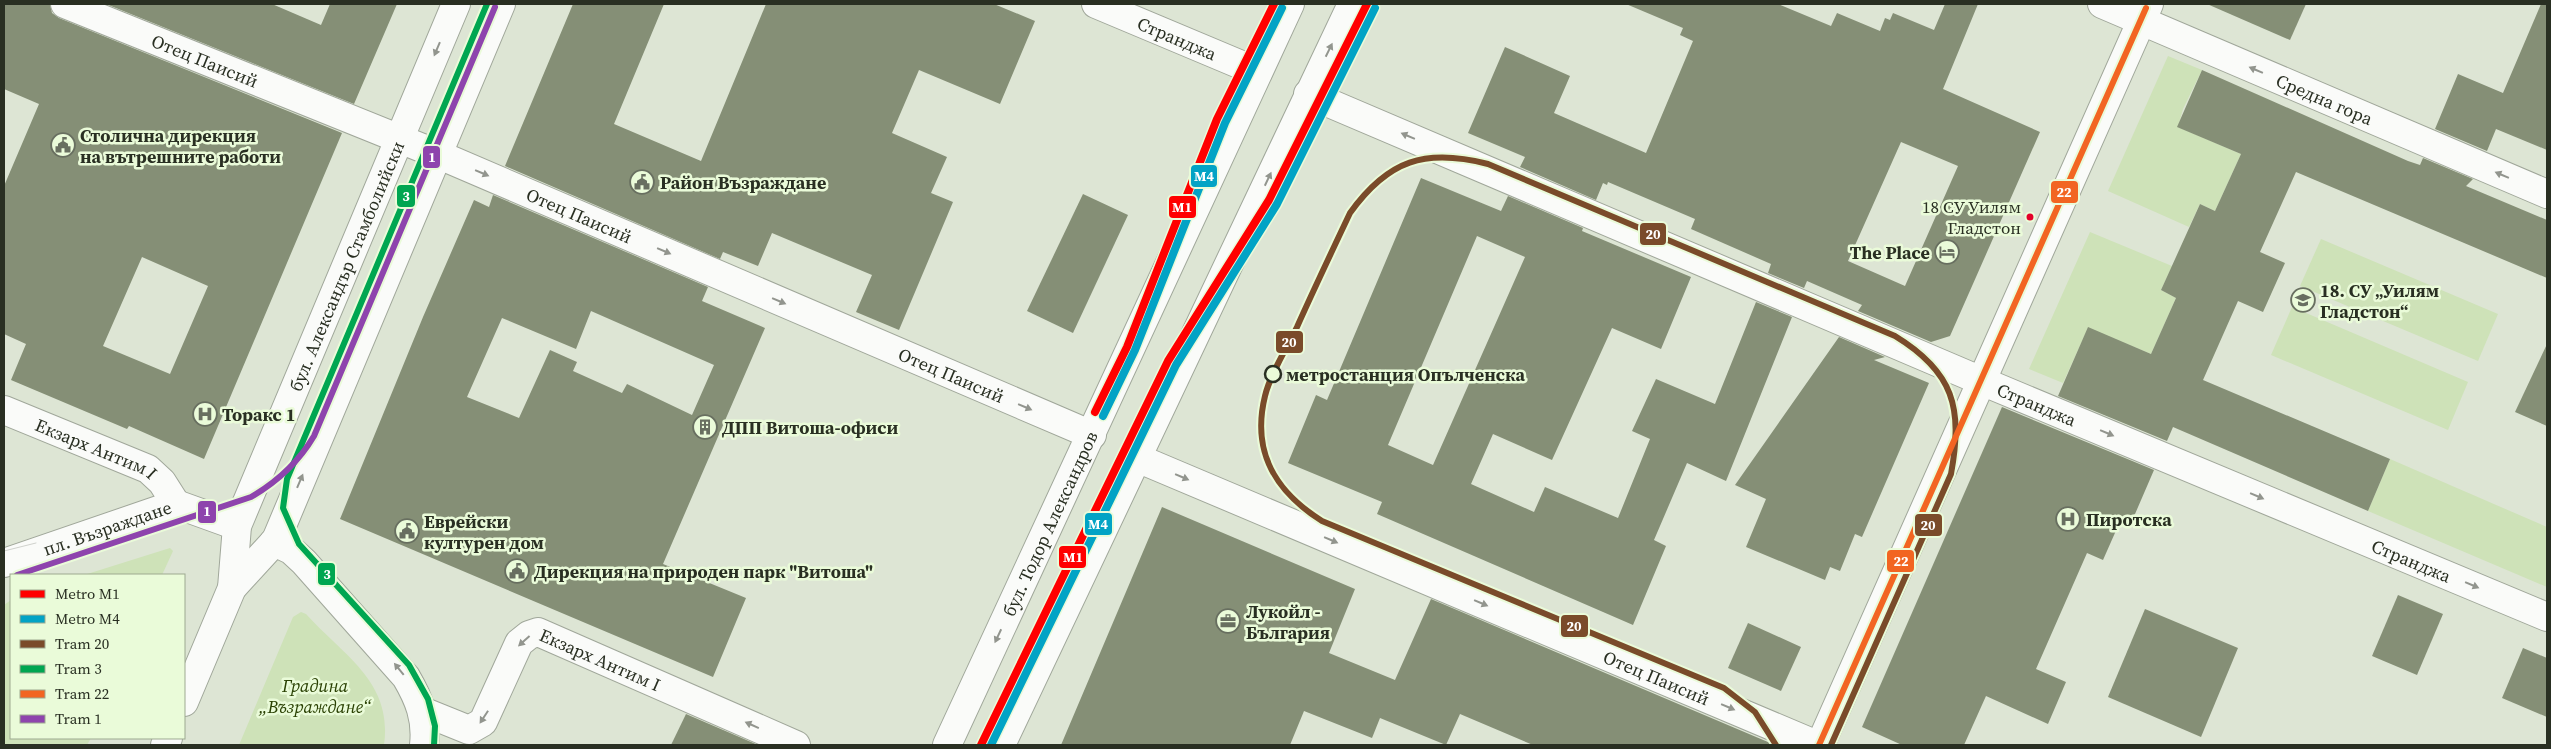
<svg xmlns="http://www.w3.org/2000/svg" width="2551" height="749" viewBox="0 0 2551 749" font-family="'Source Serif 4',serif">
<style>
.green{fill:#cee2b8}
.building{fill:#858f76;fill-rule:evenodd}
.lines{fill:none;stroke-linecap:round;stroke-linejoin:round}
.street-casing{stroke:#a0a79a;stroke-width:30}
.secondary-casing{stroke:#a0a79a;stroke-width:30}
.primary-casing{stroke:#a0a79a;stroke-width:30}
.street{stroke:#fafbf9;stroke-width:28}
.secondary{stroke:#fafbf9;stroke-width:28}
.primary{stroke:#fafbf9;stroke-width:28}
.tram{stroke:#d0d2cd;stroke-width:1}
.tram-1-casing{stroke:#eafbd9;stroke-width:10}
.tram-2-casing{stroke:#eafbd9;stroke-width:10}
.tram-3-casing{stroke:#eafbd9;stroke-width:10}
.tram-4-casing{stroke:#eafbd9;stroke-width:10}
.tram-1{stroke:#7a4b2a;stroke-width:6}
.tram-2{stroke:#00a651;stroke-width:6}
.tram-3{stroke:#f26522;stroke-width:6}
.tram-4{stroke:#8e44ad;stroke-width:6}
.metro-1-casing{stroke:#eafbd9;stroke-width:11}
.metro-2-casing{stroke:#eafbd9;stroke-width:11}
.metro-1{stroke:#f00;stroke-width:8}
.metro-2{stroke:#02a3c5;stroke-width:8}
.oneway{fill:#92958e}
.bus-dot{fill:#e4002b;stroke:#eafbd9;stroke-width:2}
.stop-dot{fill:#eafbd9;stroke:#292f22;stroke-width:2.5}
.labels{text-anchor:middle;dominant-baseline:central;stroke-width:5;stroke-linejoin:round;paint-order:stroke}
.bus-label{font-size:17px;fill:#292f22;stroke:#eafbd9;text-anchor:end}
.street-label{font-size:18px;fill:#292f22;stroke:#eafbd9}
.poi-label{font-size:18px;font-weight:bold;fill:#292f22;stroke:#eafbd9;text-anchor:start}
.stop-label{font-size:18px;font-weight:bold;fill:#292f22;stroke:#eafbd9;text-anchor:start}
.park-label{font-size:18px;font-style:italic;fill:#2a4103;stroke:#eafbd9}
.line-badge{stroke:#eafbd9;stroke-width:2}
.badge-label{font-size:14px;text-anchor:middle;font-weight:bold;fill:#fff}
</style>
<rect width="100%" height="100%" fill="#dde5d4"/>
<g class="green">
<polygon points="2168,56 2202,70 2183,109 2178,127 2241,154 2215,211 2200,204 2189,227 2108,191"/>
<polygon points="2090,232 2172,266 2161,290 2176,298 2151,354 2088,328 2063,383 2029,369"/>
<polygon points="2321,239 2498,314 2478,361 2300,286"/>
<polygon points="2292,307 2468,382 2448,430 2271,355"/>
<polygon points="2390,459 2547,527 2547,587 2368,511"/>
<polygon points="170,548 173,551 162,575 84,575"/>
<polygon points="11,600 11,738 91,738 87,745 4,745 4,605"/>
<path d="M301,612L306,614C344,656 393,682 384,745H239L293,617Z"/>
</g>
<g class="building">
<path d="M4,4H50L52,13L59,18L342,133L204,459L129,426L127,429L11,380L26,344L4,334V186L39,104L4,89ZM142,257L208,286L170,374L103,346Z"/>
<polygon points="106,4 272,4 321,25 330,4 397,4 354,104"/>
<polygon points="573,4 664,4 614,124 701,161 766,4 994,4 1035,21 1000,104 919,70 892,133 947,157 931,193 953,202 899,330 856,312 872,275 772,233 758,266 723,252 720,259 505,166"/>
<path d="M1626,4H1778L1831,26L1837,13L1880,31L1885,18L1890,20L1893,13L1934,30L1945,4H1978L1943,89L2040,132L1950,336L1931,342L1858,311L1862,305L1807,281L1804,288L1768,273L1771,264L1691,229L1695,219L1608,182L1607,185L1603,183L1596,200L1520,167L1525,157L1468,133L1505,47L1570,76L1554,113L1646,153L1693,41L1680,35L1683,28ZM1901,142L1958,166L1905,286L1848,261Z"/>
<polygon points="2207,4 2306,4 2290,40"/>
<polygon points="2541,4 2547,4 2547,150 2496,129 2487,151 2435,129 2458,74 2503,93"/>
<polygon points="2202,70 2408,161 2420,165 2423,158 2473,179 2466,186 2547,220 2547,278 2296,172 2260,252 2285,263 2263,312 2238,301 2203,380 2390,459 2368,511 2173,427 2167,441 2058,396 2088,327 2151,354 2176,298 2161,290 2200,204 2215,211 2241,154 2177,127"/>
<path d="M1421,178L1501,211L1508,196L1583,228L1582,231L1691,277L1661,349L1612,328L1552,460L1493,434L1471,484L1534,512L1545,487L1618,518L1650,439L1632,431L1656,379L1715,404L1756,302L1792,317L1726,481L1687,463L1654,540L1666,546L1633,625L1377,514L1382,502L1288,463L1316,395L1327,400ZM1477,236L1525,257L1433,465L1388,445Z"/>
<polygon points="1083,194 1128,215 1073,333 1027,311"/>
<path d="M493,195L708,287L702,301L765,328L663,564L746,598L713,677L340,519L423,317L474,200L489,207ZM591,311L714,365L692,415L627,384L622,393L573,371L577,362L550,350L519,418L467,397L502,318L576,349Z"/>
<polygon points="1839,337 1885,357 1874,360 1929,383 1862,537 1855,534 1840,571 1830,567 1825,580 1746,547 1766,499 1735,485"/>
<polygon points="2547,344 2547,426 2515,412"/>
<polygon points="2002,407 2154,470 2132,521 2122,517 2103,560 2087,553 2036,669 2066,682 2048,724 1986,696 1964,745 1902,745 1862,727"/>
<polygon points="1162,507 1355,589 1329,653 1395,680 1431,599 1775,745 1533,745 1460,714 1446,745 1380,718 1372,738 1304,711 1290,745 1061,745"/>
<polygon points="2398,595 2443,614 2417,675 2372,656"/>
<polygon points="2145,609 2238,648 2201,737 2108,697"/>
<polygon points="1748,623 1801,647 1781,691 1728,668"/>
<polygon points="2523,648 2547,658 2547,717 2502,698"/>
<polygon points="686,714 758,745 671,745"/>
</g>
<g class="lines">
<g class="street-casing">
<g id="street">
<path id="s1" d="M65,4L437,154L1092,435"/>
<path id="s2" d="M1096,4L1258,72"/>
<path id="s3" d="M2102,4L2547,194"/>
<path id="s4" d="M1308,94L1991,385L2547,617"/>
<path id="s5" d="M4,410L148,469L162,482L176,504"/>
<path id="s6" d="M1137,458L1817,745"/>
<path d="M274,542L291,550L304,562L406,677C419,699 427,719 424,745"/>
<path id="s7" d="M4,563L176,504L237,526"/>
<path id="s8" d="M422,711L469,730L483,722L519,643L529,635L538,632L796,745"/>
<polyline points="1820,745 2149,4"/>
</g>
</g>
<g class="secondary-casing">
<g id="secondary">
<polyline points="232,588 276,540 501,4"/>
<path id="s9" d="M184,702L232,588L237,526L456,4"/>
<polyline points="165,745 168,738"/>
</g>
</g>
<g class="primary-casing">
<g id="primary">
<path id="s10" d="M947,745L1290,4"/>
<polyline points="1001,745 1352,4"/>
</g>
</g>
<use href="#street" class="street"/>
<use href="#secondary" class="secondary"/>
<use href="#primary" class="primary"/>
<polyline class="tram" points="4,551 36,543"/>
<g class="tram-1-casing">
<path id="tram-1" d="M1776,745L1755,712L1724,688L1322,521C1276,492 1251,453 1265,396C1270,374 1287,348 1297,327C1314,289 1332,251 1350,213C1388,160 1425,148 1488,164L1895,336C1954,372 1963,408 1951,474L1831,745"/>
</g>
<g class="tram-2-casing">
<polyline id="tram-2" points="434,745 435,726 428,699 409,665 299,544 283,508 287,479 487,4"/>
</g>
<g class="tram-3-casing">
<polyline id="tram-3" points="1819,745 2146,8"/>
</g>
<g class="tram-4-casing">
<path id="tram-4" d="M17,575L251,497C277,482 298,463 314,436L495,7"/>
</g>
<use href="#tram-1" class="tram-1"/>
<use href="#tram-2" class="tram-2"/>
<use href="#tram-3" class="tram-3"/>
<use href="#tram-4" class="tram-4"/>
<g class="metro-1-casing">
<g id="metro-1">
<polyline points="1095,412 1127,347 1217,119 1274,4"/>
<polyline points="981,745 1168,361 1269,200 1367,4"/>
</g>
</g>
<g class="metro-2-casing">
<g id="metro-2">
<polyline points="1103,416 1135,350 1225,123 1282,8"/>
<polyline points="991,745 1176,365 1277,204 1375,8"/>
</g>
</g>
<use href="#metro-1" class="metro-1"/>
<use href="#metro-2" class="metro-2"/>
</g>
<defs><path id="oneway-solid" d="M-6-.8H1V-3.2L6.5 0L1 3.2V.8H-6Z" transform="scale(1.25)"/></defs>
<g class="oneway">
<use href="#oneway-solid" transform="translate(437 49) rotate(113)"/>
<use href="#oneway-solid" transform="translate(1329 50) rotate(-64)"/>
<use href="#oneway-solid" transform="translate(2256 70) rotate(-157)"/>
<use href="#oneway-solid" transform="translate(1408 136) rotate(-157)"/>
<use href="#oneway-solid" transform="translate(482 173) rotate(23)"/>
<use href="#oneway-solid" transform="translate(2502 175) rotate(-157)"/>
<use href="#oneway-solid" transform="translate(1268 179) rotate(-65)"/>
<use href="#oneway-solid" transform="translate(664 251) rotate(23)"/>
<use href="#oneway-solid" transform="translate(779 301) rotate(23)"/>
<use href="#oneway-solid" transform="translate(1025 407) rotate(23)"/>
<use href="#oneway-solid" transform="translate(2107 433) rotate(23)"/>
<use href="#oneway-solid" transform="translate(1182 477) rotate(23)"/>
<use href="#oneway-solid" transform="translate(300 481) rotate(-67)"/>
<use href="#oneway-solid" transform="translate(2257 496) rotate(23)"/>
<use href="#oneway-solid" transform="translate(1331 540) rotate(23)"/>
<use href="#oneway-solid" transform="translate(2472 585) rotate(23)"/>
<use href="#oneway-solid" transform="translate(1481 603) rotate(23)"/>
<use href="#oneway-solid" transform="translate(998 636) rotate(115)"/>
<use href="#oneway-solid" transform="translate(524 641) rotate(138)"/>
<use href="#oneway-solid" transform="translate(399 669) rotate(-129)"/>
<use href="#oneway-solid" transform="translate(1728 707) rotate(23)"/>
<use href="#oneway-solid" transform="translate(484 717) rotate(123)"/>
<use href="#oneway-solid" transform="translate(752 725) rotate(-156)"/>
</g>
<defs>
<g id="civic-ring" transform="scale(1.25)"><circle r="9.5" fill="#eafbd9" stroke="#686f60" stroke-width="1.5"/><path d="M-.6-6.5H3V-4.5H.6V-3L4-1V1h2V6H-6V1h2V-1L-.6-3ZM-1.2 2.5V6h2.4V2.5Z" fill="#686f60"/></g>
<g id="hotel-ring" transform="scale(1.25)"><circle r="9.5" fill="#eafbd9" stroke="#686f60" stroke-width="1.5"/><path d="M-6-4.5h1.5V1H6V5H4.5V3h-9V5H-6ZM-4 0a1.8 1.8 0 1 1 3.6 0ZM.5 0V-2.5h3Q6-2.5 6 0Z" fill="#686f60"/></g>
<g id="school-ring" transform="scale(1.25)"><circle r="9.5" fill="#eafbd9" stroke="#686f60" stroke-width="1.5"/><path d="M0-5L7-2L0 1L-7-2ZM-4 1L0 2.5L4 1V4Q0 6-4 4Z" fill="#686f60"/></g>
<g id="hospital-ring" transform="scale(1.25)"><circle r="9.5" fill="#eafbd9" stroke="#686f60" stroke-width="1.5"/><path d="M-5-5h3v3.5h4V-5h3V5h-3V1.5h-4V5h-3Z" fill="#686f60"/></g>
<g id="building-ring" transform="scale(1.25)"><circle r="9.5" fill="#eafbd9" stroke="#686f60" stroke-width="1.5"/><path d="M-4-6H4V6H1V3H-1V6H-4ZM-2.5-4.3h1.7v1.8h-1.7ZM.8-4.3h1.7v1.8H.8ZM-2.5-1h1.7V.8h-1.7ZM.8-1h1.7V.8H.8Z" fill="#686f60"/></g>
<g id="office-ring" transform="scale(1.25)"><circle r="9.5" fill="#eafbd9" stroke="#686f60" stroke-width="1.5"/><path d="M-6-3h4V-5.5h4V-3h4V5H-6ZM-1-4.5V-3h2v-1.5ZM-6 0V1H6V0Z" fill="#686f60"/></g>
</defs>
<g fill-rule="evenodd">
<use href="#civic-ring" x="63" y="145"/>
<use href="#civic-ring" x="642" y="182"/>
<use href="#hotel-ring" x="1947" y="252"/>
<use href="#school-ring" x="2303" y="300"/>
<use href="#hospital-ring" x="205" y="414"/>
<use href="#building-ring" x="705" y="427"/>
<use href="#hospital-ring" x="2068" y="519"/>
<use href="#civic-ring" x="407" y="531"/>
<use href="#civic-ring" x="517" y="571"/>
<use href="#office-ring" x="1228" y="621"/>
</g>
<circle class="bus-dot" cx="2030" cy="217" r="4.5"/>
<circle class="stop-dot" cx="1273" cy="374" r="8"/>
<g class="labels">
<g class="bus-label">
<text x="2021" y="207">18 СУ Уилям<tspan x="2021" dy="21">Гладстон</tspan></text>
</g>
<g class="street-label">
<text stroke="none"><textPath href="#s2" startOffset="88">Странджа</textPath></text>
<text stroke="none"><textPath href="#s1" startOffset="151">Отец Паисий</textPath></text>
<text stroke="none"><textPath href="#s3" startOffset="242">Средна гора</textPath></text>
<text stroke="none"><textPath href="#s1" startOffset="556">Отец Паисий</textPath></text>
<text stroke="none"><textPath href="#s9" startOffset="468">бул. Александър Стамболийски</textPath></text>
<text stroke="none"><textPath href="#s1" startOffset="961">Отец Паисий</textPath></text>
<text stroke="none"><textPath href="#s4" startOffset="792">Странджа</textPath></text>
<text stroke="none"><textPath href="#s5" startOffset="100">Екзарх Антим I</textPath></text>
<text stroke="none"><textPath href="#s10" startOffset="244">бул. Тодор Александров</textPath></text>
<text stroke="none"><textPath href="#s7" startOffset="109">пл. Възраждане</textPath></text>
<text stroke="none"><textPath href="#s4" startOffset="1198">Странджа</textPath></text>
<text stroke="none"><textPath href="#s8" startOffset="244">Екзарх Антим I</textPath></text>
<text stroke="none"><textPath href="#s6" startOffset="564">Отец Паисий</textPath></text>
</g>
<g class="poi-label">
<text x="80" y="135">Столична дирекция<tspan x="80" dy="21">на вътрешните работи</tspan></text>
<text x="660" y="182">Район Възраждане</text>
<text x="1930" y="252" text-anchor="end">The Place</text>
<text x="2320" y="290">18. СУ „Уилям<tspan x="2320" dy="21">Гладстон“</tspan></text>
<text x="222" y="414">Торакс 1</text>
<text x="722" y="427">ДПП Витоша-офиси</text>
<text x="2086" y="519">Пиротска</text>
<text x="424" y="521">Еврейски<tspan x="424" dy="21">културен дом</tspan></text>
<text x="534" y="571">Дирекция на природен парк "Витоша"</text>
<text x="1246" y="611">Лукойл -<tspan x="1246" dy="21">България</tspan></text>
</g>
<g class="stop-label">
<text x="1286" y="374">метростанция Опълченска</text>
</g>
<g class="park-label">
<text x="315" y="685">Градина<tspan x="315" dy="21">„Възраждане“</tspan></text>
</g>
</g>
<g class="line-badge">
<rect x="422" y="145" width="19" height="24" rx="5" fill="#8e44ad"/>
<rect x="1190" y="164" width="28" height="24" rx="5" fill="#02a3c5"/>
<rect x="2050" y="180" width="29" height="24" rx="5" fill="#f26522"/>
<rect x="396" y="184" width="20" height="24" rx="5" fill="#00a651"/>
<rect x="1168" y="195" width="29" height="24" rx="5" fill="#f00"/>
<rect x="1639" y="222" width="28" height="24" rx="5" fill="#7a4b2a"/>
<rect x="1275" y="330" width="29" height="24" rx="5" fill="#7a4b2a"/>
<rect x="197" y="500" width="20" height="24" rx="5" fill="#8e44ad"/>
<rect x="1084" y="512" width="29" height="24" rx="5" fill="#02a3c5"/>
<rect x="1914" y="513" width="29" height="24" rx="5" fill="#7a4b2a"/>
<rect x="1058" y="545" width="29" height="24" rx="5" fill="#f00"/>
<rect x="1886" y="549" width="29" height="24" rx="5" fill="#f26522"/>
<rect x="317" y="562" width="19" height="24" rx="5" fill="#00a651"/>
<rect x="1560" y="614" width="29" height="24" rx="5" fill="#7a4b2a"/>
</g>
<g class="badge-label">
<text x="432" y="162">1</text>
<text x="1204" y="181">M4</text>
<text x="2064" y="197">22</text>
<text x="406" y="201">3</text>
<text x="1182" y="212">M1</text>
<text x="1653" y="239">20</text>
<text x="1289" y="347">20</text>
<text x="207" y="516">1</text>
<text x="1098" y="529">M4</text>
<text x="1928" y="530">20</text>
<text x="1073" y="562">M1</text>
<text x="1901" y="566">22</text>
<text x="327" y="579">3</text>
<text x="1574" y="631">20</text>
</g>
<rect width="2551" height="749" fill="none" stroke="#292f22" stroke-width="10"/>
<rect x="10" y="574" width="175" height="165" fill="#eafbd9" stroke="#9da990"/>
<rect x="20" y="590" width="25" height="8" fill="#ff0000" stroke="#9da990"/>
<text x="55" y="599" font-size="15" fill="#292f22">Metro M1</text>
<rect x="20" y="615" width="25" height="8" fill="#02a3c5" stroke="#9da990"/>
<text x="55" y="624" font-size="15" fill="#292f22">Metro M4</text>
<rect x="20" y="640" width="25" height="8" fill="#7a4b2a" stroke="#9da990"/>
<text x="55" y="649" font-size="15" fill="#292f22">Tram 20</text>
<rect x="20" y="665" width="25" height="8" fill="#00a651" stroke="#9da990"/>
<text x="55" y="674" font-size="15" fill="#292f22">Tram 3</text>
<rect x="20" y="690" width="25" height="8" fill="#f26522" stroke="#9da990"/>
<text x="55" y="699" font-size="15" fill="#292f22">Tram 22</text>
<rect x="20" y="715" width="25" height="8" fill="#8e44ad" stroke="#9da990"/>
<text x="55" y="724" font-size="15" fill="#292f22">Tram 1</text>
</svg>
